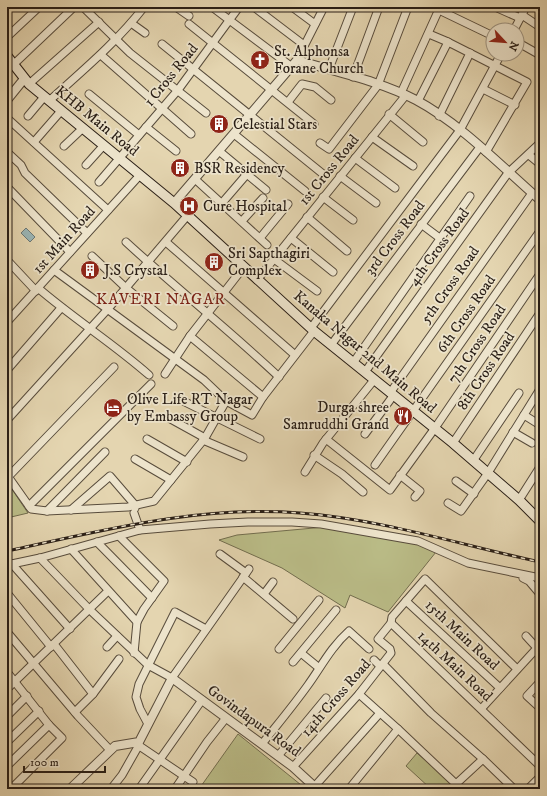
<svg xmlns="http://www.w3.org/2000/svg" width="547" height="796" viewBox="0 0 547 796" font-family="'IM FELL DW Pica',serif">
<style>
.green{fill:#babc87;stroke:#726d4e}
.water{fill:#9ab6b7;stroke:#6d7977}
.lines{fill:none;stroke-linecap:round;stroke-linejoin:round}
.minor-casing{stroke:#584c3c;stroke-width:9}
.tertiary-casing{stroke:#584c3c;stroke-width:10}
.secondary-casing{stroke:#291e16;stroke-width:11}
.minor{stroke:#ede4cc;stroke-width:7}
.tertiary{stroke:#ede4cc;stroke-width:8}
.secondary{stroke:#ede4cc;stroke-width:9}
.rail-casing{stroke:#291e16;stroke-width:3}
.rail{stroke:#ede4cc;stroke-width:1.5;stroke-dasharray:4.5;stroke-linecap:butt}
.labels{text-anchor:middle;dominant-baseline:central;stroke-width:3.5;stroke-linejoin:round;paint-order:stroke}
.poi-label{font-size:15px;fill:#291e16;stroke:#ede4cc;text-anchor:start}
.street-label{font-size:15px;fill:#291e16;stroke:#ede4cc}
.neighbourhood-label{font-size:16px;letter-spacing:1px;fill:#7a1f14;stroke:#ede4cc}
</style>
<rect width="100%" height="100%" fill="#e4d5b0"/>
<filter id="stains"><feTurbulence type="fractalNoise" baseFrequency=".005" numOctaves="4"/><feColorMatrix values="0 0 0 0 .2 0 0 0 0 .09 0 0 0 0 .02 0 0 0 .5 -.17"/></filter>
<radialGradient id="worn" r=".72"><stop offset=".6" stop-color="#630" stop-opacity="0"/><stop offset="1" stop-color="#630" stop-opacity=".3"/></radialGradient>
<g class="green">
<polygon points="7,482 28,513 7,518"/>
<polygon points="325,527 408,540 436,552 388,612 350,595 345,608 282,568 219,540 237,535"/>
<polygon points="238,734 306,789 199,789"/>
<polygon points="417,753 459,789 431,789 406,766"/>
</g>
<polygon class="water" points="26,228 35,237 30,242 21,233"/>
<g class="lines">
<g class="minor-casing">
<g id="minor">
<polyline points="83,7 130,53 206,113"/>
<polyline points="176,7 189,16"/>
<polyline points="212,7 292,67"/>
<polyline points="254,7 304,45"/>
<polyline points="292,7 315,24"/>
<polyline points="495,7 520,18"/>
<polyline points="439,10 493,36"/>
<polyline points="522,15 540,27"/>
<polyline points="131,23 145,33"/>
<polyline points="189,24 314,124"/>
<polyline points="514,30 526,7"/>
<polyline points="429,34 448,42"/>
<polyline points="7,37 39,7"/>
<polyline points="517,42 540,55"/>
<polyline points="162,44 323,174"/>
<polyline points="101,55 191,134"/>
<polyline points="297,60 324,7"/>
<polyline points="13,65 74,7"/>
<polyline points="329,69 353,7"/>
<polyline points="353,77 379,7"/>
<polyline points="29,84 99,22"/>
<polyline points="483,89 515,105"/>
<polyline points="401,93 440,7"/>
<polyline points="89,94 139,135"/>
<path d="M49,101C82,71 116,43 144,7"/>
<polyline points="418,101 448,42 527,82 486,152"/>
<polyline points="288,102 302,84 315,87 331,100"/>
<polyline points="389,114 423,142"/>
<polyline points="28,116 44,97"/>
<polyline points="439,116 470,53"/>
<polyline points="7,118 108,210"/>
<polyline points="146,127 176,151"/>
<polyline points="234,134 305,191"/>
<polyline points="372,137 413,166"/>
<polyline points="34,142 61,111"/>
<polyline points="320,143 329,149 378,85 408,7"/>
<polyline points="64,146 83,128"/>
<polyline points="219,151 266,190"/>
<polyline points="7,152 21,165 25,173 87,233"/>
<polyline points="529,155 540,164"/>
<polyline points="355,158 395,188"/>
<polyline points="86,165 104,145"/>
<polyline points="340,176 376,203"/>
<polyline points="196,180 267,245"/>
<polyline points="99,182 178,90 239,7"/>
<polyline points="7,187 70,252"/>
<polyline points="323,197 353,220"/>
<polyline points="222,203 247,174"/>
<polyline points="307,217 347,251"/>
<polyline points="242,221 263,198"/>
<polyline points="421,224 441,239"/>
<polyline points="260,238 288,204"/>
<polyline points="291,238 333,272"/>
<path d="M126,242C176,288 229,330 279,377"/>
<polyline points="166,242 295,355"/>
<polyline points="92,256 126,288 173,326"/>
<polyline points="274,259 317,291"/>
<polyline points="7,260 36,291"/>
<polyline points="54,270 204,380 226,401 252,415 263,397 314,331"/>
<polyline points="257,280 406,95"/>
<path d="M38,288C74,319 114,344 149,375"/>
<polyline points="7,322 140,175"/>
<polyline points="311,328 460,130 501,54"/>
<polyline points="190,336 263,397"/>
<polyline points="331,345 480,147"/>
<polyline points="353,363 470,196"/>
<polyline points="7,370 61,308"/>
<polyline points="365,372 508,173 540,143"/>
<polyline points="165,374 190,336 243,268"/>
<polyline points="390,393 532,193"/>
<polyline points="177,398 260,439"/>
<polyline points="524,415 540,425"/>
<polyline points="167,417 205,438"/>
<polyline points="7,420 107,310 187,216"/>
<polyline points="513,432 532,443"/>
<polyline points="365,434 393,396"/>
<polyline points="147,439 187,462"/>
<polyline points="326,439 390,490 435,428 540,274"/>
<polyline points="203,440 243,457"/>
<polyline points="453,443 540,313"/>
<polyline points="314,455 342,474 363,492"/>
<polyline points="135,459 171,480"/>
<polyline points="473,461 519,393"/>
<polyline points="375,465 540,231"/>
<polyline points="305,472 323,443 374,380"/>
<polyline points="7,475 31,509 47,511 128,507 154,501 205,438 226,401"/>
<polyline points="400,475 420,491 415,497"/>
<polyline points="8,477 114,367"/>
<polyline points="456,481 474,494"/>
<polyline points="519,500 540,467"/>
<polyline points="448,503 461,511 488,473 540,389"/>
<polyline points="29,506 151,384"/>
<polyline points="71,510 110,476 135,505 135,508"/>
<polyline points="47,511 105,452"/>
<polyline points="140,530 210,524 248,522 292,522 321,524 418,541 468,563 540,578"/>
<polyline points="119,536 164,581 144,609 137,622"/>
<polyline points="97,542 152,598"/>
<polyline points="71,549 137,622 134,653"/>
<polyline points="220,554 246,573"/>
<polyline points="40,558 90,610 148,665 172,678 249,569"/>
<polyline points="12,564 70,629"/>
<polyline points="7,565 40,558 140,530 134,513"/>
<polyline points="243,577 293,619"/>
<polyline points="523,578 529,581 540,594"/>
<polyline points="7,593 51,647"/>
<polyline points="264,594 273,582"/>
<polyline points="406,601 500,688"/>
<polyline points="391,623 392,617 425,579 517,669"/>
<polyline points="7,632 78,716 110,750"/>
<polyline points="54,644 93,694"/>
<polyline points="107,647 117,636"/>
<polyline points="279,649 319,600"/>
<polyline points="301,653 318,667"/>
<polyline points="374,660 380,666"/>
<polyline points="293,662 336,610"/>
<polyline points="383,664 431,713 483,759"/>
<polyline points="7,672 49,725 7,766"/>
<polyline points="540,682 527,696 540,708"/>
<polyline points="7,689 108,591"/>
<polyline points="359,694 398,729"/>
<polyline points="482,708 537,648 526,636"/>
<polyline points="75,712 93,694 119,659"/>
<polyline points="7,716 27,696"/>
<polyline points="148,724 140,709 136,697 139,684 175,612 206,629"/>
<polyline points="7,742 39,711"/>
<polyline points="135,743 193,782"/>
<path d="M262,744C277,725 293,706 308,685C321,667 331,647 349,631L369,649"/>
<polyline points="278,756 326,698"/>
<polyline points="293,767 359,694 391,653 390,649 378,639 391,623 540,766"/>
<polyline points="314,787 380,713"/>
<polyline points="11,789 62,738 49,725"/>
<polyline points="111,789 122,775 139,745"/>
<polyline points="139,789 202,700"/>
<polyline points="175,789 207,742 226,718"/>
<polyline points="349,789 398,729 456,784 483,759 514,789"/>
<polyline points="528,789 540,777"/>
</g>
</g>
<g class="tertiary-casing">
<g id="tertiary">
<polyline points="7,100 24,79"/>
<path d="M174,203L297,60C336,72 380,81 416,100C461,124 501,166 540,200"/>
<polyline points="70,789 115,746 139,742 172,678 293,767 317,789"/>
</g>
</g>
<g class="secondary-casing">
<polyline id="secondary" points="7,56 29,84 174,203 314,331 453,443 519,500 540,521"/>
</g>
<use href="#minor" class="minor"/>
<use href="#tertiary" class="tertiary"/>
<use href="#secondary" class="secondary"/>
<g class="rail-casing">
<path id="rail" d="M7,551C104,530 200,505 300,513C381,519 461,545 540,562"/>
</g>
<use href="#rail" class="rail"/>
</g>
<defs>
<g id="church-disc" transform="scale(1)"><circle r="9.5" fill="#8f2418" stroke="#ede4cc"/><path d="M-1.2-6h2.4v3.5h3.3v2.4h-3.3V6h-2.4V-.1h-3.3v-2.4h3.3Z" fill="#fff"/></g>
<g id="building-disc" transform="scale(1)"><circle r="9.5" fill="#8f2418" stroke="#ede4cc"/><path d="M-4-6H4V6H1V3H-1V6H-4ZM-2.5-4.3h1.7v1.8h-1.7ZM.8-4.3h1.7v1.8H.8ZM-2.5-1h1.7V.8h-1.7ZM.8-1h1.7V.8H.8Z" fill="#fff"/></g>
<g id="hospital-disc" transform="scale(1)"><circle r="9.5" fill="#8f2418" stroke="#ede4cc"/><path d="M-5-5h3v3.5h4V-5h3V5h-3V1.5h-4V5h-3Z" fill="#fff"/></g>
<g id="hotel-disc" transform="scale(1)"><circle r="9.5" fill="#8f2418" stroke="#ede4cc"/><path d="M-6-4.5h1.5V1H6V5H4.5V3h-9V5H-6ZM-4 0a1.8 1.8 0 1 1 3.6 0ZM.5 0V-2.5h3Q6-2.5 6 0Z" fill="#fff"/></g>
<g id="restaurant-disc" transform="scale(1)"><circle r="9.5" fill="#8f2418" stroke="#ede4cc"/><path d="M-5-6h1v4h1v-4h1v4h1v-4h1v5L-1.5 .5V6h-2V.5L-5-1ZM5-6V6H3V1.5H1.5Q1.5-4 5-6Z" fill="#fff"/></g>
</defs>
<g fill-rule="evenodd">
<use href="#church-disc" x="260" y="60"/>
<use href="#building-disc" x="219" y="124"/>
<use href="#building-disc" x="180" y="168"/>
<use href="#hospital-disc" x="189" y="206"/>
<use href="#building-disc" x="214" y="262"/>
<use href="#building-disc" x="90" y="270"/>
<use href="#hotel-disc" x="113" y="408"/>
<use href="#restaurant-disc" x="403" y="416"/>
</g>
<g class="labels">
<g class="poi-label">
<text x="274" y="51">St. Alphonsa<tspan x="274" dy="17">Forane Church</tspan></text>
<text x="233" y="124">Celestial Stars</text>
<text x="194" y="168">BSR Residency</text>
<text x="203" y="206">Cure Hospital</text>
<text x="228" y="253">Sri Sapthagiri<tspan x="228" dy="17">Complex</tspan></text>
<text x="104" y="270">J.S Crystal</text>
<text x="127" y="399">Olive Life RT Nagar<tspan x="127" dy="17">by Embassy Group</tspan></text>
<text x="389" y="407" text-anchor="end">Durga shree<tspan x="389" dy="17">Samruddhi Grand</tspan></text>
</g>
<g class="street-label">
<text transform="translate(171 75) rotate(-51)">1 Cross Road</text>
<text transform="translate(97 121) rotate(39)">KHB Main Road</text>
<text transform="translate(329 170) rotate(-51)">1st Cross Road</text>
<text transform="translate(395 238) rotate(-53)">3rd Cross Road</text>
<text transform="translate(64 240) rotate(-48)">1st Main Road</text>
<text transform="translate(439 247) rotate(-54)">4th Cross Road</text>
<text transform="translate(450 285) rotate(-55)">5th Cross Road</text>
<text transform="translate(466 314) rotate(-55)">6th Cross Road</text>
<text transform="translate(477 344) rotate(-56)">7th Cross Road</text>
<text transform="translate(365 352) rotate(40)">Kanaka Nagar 2nd Main Road</text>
<text transform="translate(486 371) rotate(-56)">8th Cross Road</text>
<text transform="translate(462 635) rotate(43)">15th Main Road</text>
<text transform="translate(455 666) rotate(43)">14th Main Road</text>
<text transform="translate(336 698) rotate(-49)">14th Cross Road</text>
<text transform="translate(254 721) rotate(36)">Govindapura Road</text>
</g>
<g class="neighbourhood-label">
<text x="161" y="299">KAVERI NAGAR</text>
</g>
</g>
<rect width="547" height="796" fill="none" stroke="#e4d5b0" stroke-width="24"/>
<rect x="8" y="8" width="531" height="780" fill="none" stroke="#291e16" stroke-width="2"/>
<rect x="12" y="12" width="523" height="772" fill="none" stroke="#291e16"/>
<g transform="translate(505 42) rotate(116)"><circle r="19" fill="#ede4cc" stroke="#9f9583"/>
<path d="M0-3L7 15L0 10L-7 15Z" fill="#8f2418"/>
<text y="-6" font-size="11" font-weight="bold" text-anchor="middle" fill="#291e16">N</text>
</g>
<path d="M24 766v6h81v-6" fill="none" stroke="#291e16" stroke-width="2"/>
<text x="30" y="766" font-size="12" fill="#291e16" stroke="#ede4cc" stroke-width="3" paint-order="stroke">100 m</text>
<rect width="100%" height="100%" filter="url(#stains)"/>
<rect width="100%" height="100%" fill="url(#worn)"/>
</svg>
